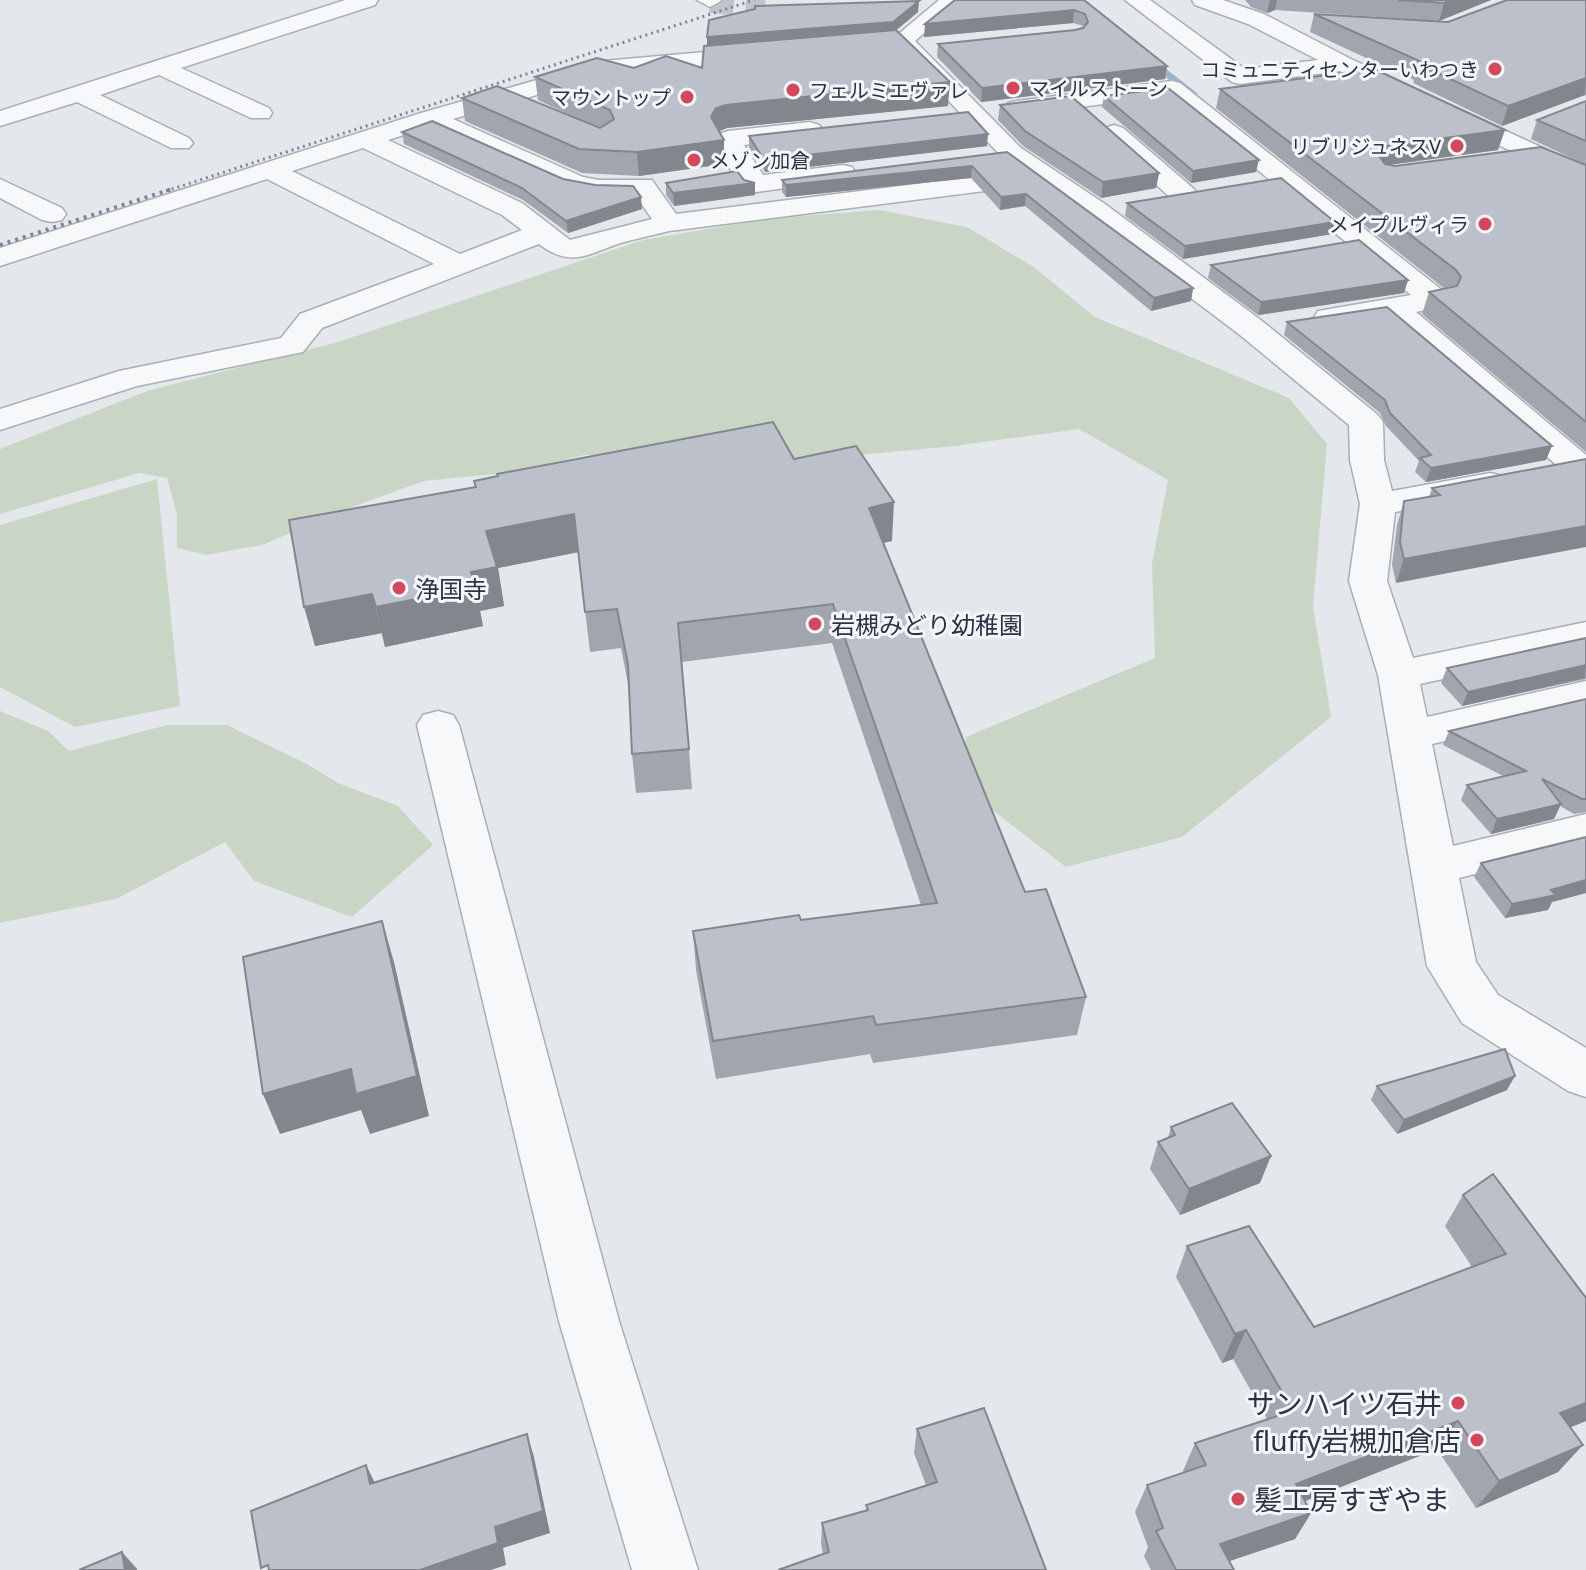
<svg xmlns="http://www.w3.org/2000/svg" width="1586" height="1570" viewBox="0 0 1586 1570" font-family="'Noto Sans','Noto Sans JP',sans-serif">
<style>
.green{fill:#c9d6c5}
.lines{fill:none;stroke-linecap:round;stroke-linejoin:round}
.stream{fill:#9fb4cc;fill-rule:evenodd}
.minor-tunnel{stroke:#bfc3cb;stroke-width:24;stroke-dasharray:24 12;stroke-linecap:butt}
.minor-casing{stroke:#a9aeb7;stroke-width:3}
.minor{fill:#f7f8fa;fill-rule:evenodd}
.rail-far1{stroke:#7d8696;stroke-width:3;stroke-dasharray:2 4;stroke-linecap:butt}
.rail{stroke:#7d8696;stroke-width:4;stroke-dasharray:3 5;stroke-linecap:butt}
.wall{fill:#a1a5ae}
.shaded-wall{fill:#83868d}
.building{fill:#bbc0ca;stroke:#83868d;stroke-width:2}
.poi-dot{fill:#d1495b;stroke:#f4f6f9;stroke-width:3}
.labels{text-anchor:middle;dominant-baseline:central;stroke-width:6;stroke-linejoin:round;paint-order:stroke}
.far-poi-label{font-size:20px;fill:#2b3445;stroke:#f4f6f9;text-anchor:end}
.poi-label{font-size:24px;fill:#2b3445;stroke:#f4f6f9;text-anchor:start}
.near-poi-label{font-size:28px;fill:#2b3445;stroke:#f4f6f9;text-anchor:end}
</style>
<rect width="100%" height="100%" fill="#e4e7ec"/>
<g class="green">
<polygon points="879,210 967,227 1035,268 1095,317 1289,398 1327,444 1313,607 1331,717 1182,837 1066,867 964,788 966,737 1155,658 1152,564 1168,480 1079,429 955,446 825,458 584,455 516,472 424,481 347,509 262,545 206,555 177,548 177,514 167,478 139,473 0,514 0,449 147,391 338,342 643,240 765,219"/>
<polygon points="157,479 180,706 75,727 0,687 0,525"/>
<polygon points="0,711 48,731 69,751 167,725 227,725 307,764 338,783 398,806 433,845 352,917 254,881 225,842 116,899 0,923"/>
</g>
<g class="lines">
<polygon class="stream" points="1146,58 1152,58 1197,93 1197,97 1191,97 1146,62"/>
<polyline class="minor-tunnel" points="710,1 765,6"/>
<g class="minor-casing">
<g id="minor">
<polygon points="345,0 378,0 375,5 181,68 269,108 272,113 269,118 251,118 159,75 100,95 189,138 193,143 189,148 171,148 77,102 0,126 0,111"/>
<polygon points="697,0 720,0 721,1 710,7"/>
<path d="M939,0H955L958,4L915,41L1021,148L1105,204L1262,321L1378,415L1383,422L1384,460L1392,491L1490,473L1503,476L1508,484L1503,492L1490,495L1395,512L1387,581L1413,658L1586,622V648L1420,684L1427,717L1586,681V709L1432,744L1453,846L1586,814V846L1459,878L1476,962L1498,995L1586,1048V1097L1568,1091L1462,1023L1427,966L1378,675L1349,581L1360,504L1350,460L1349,425L1240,335L1040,184L669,231C654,235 639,238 624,242C590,252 573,270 539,244L322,328L303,352L137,386L0,430V409L119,371L281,338L300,314L434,264L267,179L0,266V248L421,113L603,61L762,47L770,49L774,54L770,59L762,61L613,73L453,119L583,177L599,180H652L676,214L1021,171L1003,158L905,55L889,42ZM429,127C483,151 575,208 634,193L652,219L570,240L522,203L388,140ZM363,148L502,215L522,230L460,254L292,171Z"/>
<polygon points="1125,0 1150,0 1245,69 1318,60 1248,24 1195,5 1192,0 1223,0 1264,14 1351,59 1586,168 1586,186 1340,71 1240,84 1232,82"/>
<polygon points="1172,81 1180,83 1447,294 1451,300 1447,306 1416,312 1586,455 1586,477 1568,475 1385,317 1329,326 1318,323 1314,317 1318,311 1411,295 1167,96 1017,115 1008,113 1005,108 1008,103 1017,101"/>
<path d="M810,122L819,125L823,130L819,135L744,145L763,175L843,165L852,167L856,173L852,179L756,192C734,187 725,158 715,139L719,134L728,131Z"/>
<polygon points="1114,125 1123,128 1194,189 1198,195 1194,201 1174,201 1105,138 1101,133 1105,128"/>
<polygon points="0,179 62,208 66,214 62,220 52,222 42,220 0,198"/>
<polygon points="438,711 453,715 459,725 619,1321 698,1570 632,1570 559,1321 417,725 423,715"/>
</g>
</g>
<use href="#minor" class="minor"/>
<polyline class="rail-far1" points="166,191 754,0"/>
<polyline class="rail" points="0,245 172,189"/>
</g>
<g class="wall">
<polygon points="1084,0 1167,66 1165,79 981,102 937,57 938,44 1075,30 1084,26 1073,23 924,37"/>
<polygon points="1245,0 1491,0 1439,21 1275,10 1267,13 1251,7"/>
<polygon points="1586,0 1586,96 1585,95 1502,126 1413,83 1414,80 1310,32 1314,14 1448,22"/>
<polygon points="755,6 918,12 896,30 948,106 727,128 719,131 724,164 639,176 582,173 465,121 462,98 587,123 538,100 535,77 634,68 702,68 707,45 755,9"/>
<polygon points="1220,89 1498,150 1390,165 1395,166 1586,165 1586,452 1422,314 1429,292 1445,289 1216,108"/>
<polygon points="1104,96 1256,172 1191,183 1102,107"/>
<polygon points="1586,101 1586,165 1531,139 1537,120"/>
<polygon points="1000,105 1159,173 1156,188 1101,198 1023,146 998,120"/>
<polygon points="402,132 563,179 595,185 642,209 568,233 523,200 404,144"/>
<polygon points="749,136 987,146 765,172 749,147"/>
<polygon points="1007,152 1193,288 1191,301 1151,311 1025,206 1000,210 971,178 786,197 782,192 782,180"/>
<polygon points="666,183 755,195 674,206 666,195"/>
<polygon points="1127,203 1335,222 1332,234 1183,259 1125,216"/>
<polygon points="1211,265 1408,280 1404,293 1258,315 1208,278"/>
<polygon points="1287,322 1546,460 1426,482 1415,472 1419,461 1386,426 1380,413 1284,335"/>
<polygon points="794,459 892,541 884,543 1025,892 1086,997 1077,1035 873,1063 870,1054 716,1079 696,970 693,931 801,920 921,905 832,643 682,662 692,789 636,793 632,754 629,689 621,648 590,652 578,552 498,568 504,606 480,611 483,626 385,647 382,633 315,646 475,487 474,481"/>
<polygon points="1586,459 1396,583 1392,565 1397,525 1404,501 1429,497 1432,488"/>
<polygon points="1586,638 1586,679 1462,706 1441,683 1447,668"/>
<polygon points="1586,699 1586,812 1574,814 1560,806 1554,819 1491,834 1461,800 1467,785 1503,776 1443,745 1449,731"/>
<polygon points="1586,837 1586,893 1552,902 1548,910 1505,918 1474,877 1481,863"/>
<polygon points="1377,1086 1507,1090 1397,1134 1371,1100"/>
<polygon points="1171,1127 1260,1183 1180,1215 1150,1169 1158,1142 1168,1138"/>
<polygon points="1463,1195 1586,1298 1586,1421 1571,1427 1558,1472 1476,1508 1437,1449 1305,1501 1311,1513 1295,1539 1229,1561 1234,1570 1151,1570 1144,1556 1148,1547 1135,1512 1147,1485 1183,1473 1183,1471 1195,1443 1267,1419 1233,1359 1222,1363 1176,1277 1187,1246 1314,1327 1472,1267 1445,1226"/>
<polygon points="917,1429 1046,1570 823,1554 821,1544 822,1523 866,1511 866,1505 926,1485 914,1453"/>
</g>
<g class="shaded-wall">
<polygon points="1270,0 1277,0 1275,10 1267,13"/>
<polygon points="1451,0 1491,0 1439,21 1444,3"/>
<polygon points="919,1 918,12 893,33 707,48 707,37"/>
<polygon points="1074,10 1073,23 924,37 925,24"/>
<polygon points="1167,66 1165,79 981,102 982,88"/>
<polygon points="1586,78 1585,95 1502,126 1508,106"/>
<polygon points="950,82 948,106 727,128 717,132 711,117 716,108 726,105"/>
<polygon points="1505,130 1498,150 1379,166 1379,156 1385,146"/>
<polygon points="988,134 987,146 765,172 764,160"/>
<polygon points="724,140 724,164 639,176 637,152"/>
<polygon points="1259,160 1256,172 1191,183 1193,171"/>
<polygon points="972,166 971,178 786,197 786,185"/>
<polygon points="1159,173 1156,188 1101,198 1103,182"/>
<polygon points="755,183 755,195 674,206 673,193"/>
<polygon points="1026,194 1025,206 1000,210 1001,197"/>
<polygon points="641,197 642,209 568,233 566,221"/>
<polygon points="1335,222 1332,234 1183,259 1185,246"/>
<polygon points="1408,280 1404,293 1258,315 1261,302"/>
<polygon points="1193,288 1191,301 1151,311 1154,298"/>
<polygon points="1552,446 1546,460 1426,482 1431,468"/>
<polygon points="894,502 892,541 868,546 869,508"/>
<polygon points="574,514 579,552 498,568 504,606 480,611 483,626 385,647 376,607 471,572 486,531"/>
<polygon points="1586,526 1586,547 1396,583 1404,559"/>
<polygon points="372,594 382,633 315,646 304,607"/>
<polygon points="1586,665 1585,678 1462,706 1468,692"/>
<polygon points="1561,804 1554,819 1491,834 1497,819"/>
<polygon points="1586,880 1586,893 1552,902 1548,910 1505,918 1512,904 1551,890"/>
<polygon points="382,921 394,962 429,1116 370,1134 361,1110 280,1134 263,1094"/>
<polygon points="1515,1076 1507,1090 1397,1134 1404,1120"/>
<polygon points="1271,1156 1260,1183 1180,1215 1189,1189"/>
<polygon points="1246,1330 1233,1359 1222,1363 1235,1334"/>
<polygon points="1586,1403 1586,1421 1536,1441 1560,1413"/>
<polygon points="1458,1421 1437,1449 1280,1511 1296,1484"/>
<polygon points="527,1434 534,1457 550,1533 503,1548 506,1565 491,1570 420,1570 495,1527"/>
<polygon points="1583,1445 1558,1472 1476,1508 1499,1481"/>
<polygon points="366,1465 377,1487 370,1484"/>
<polygon points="1311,1513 1295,1539 1206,1569 1220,1544"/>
<polygon points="122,1552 137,1569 137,1570 125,1570"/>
</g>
<g class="building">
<polygon points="955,0 1084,0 1167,66 982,88 938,44 1075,30 1083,28 1088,22 1085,14 1074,10 925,24"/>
<polygon points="1398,0 1451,0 1444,3"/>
<polygon points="1507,0 1586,0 1586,78 1508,106 1418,64 1424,63 1314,14 1448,22"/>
<polygon points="919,1 893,22 707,37 709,20 755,9 755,6"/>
<polygon points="896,30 950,82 726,105 716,108 711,117 724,140 637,152 579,149 462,98 497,86 600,128 614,119 610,110 535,77 597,58 634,68 666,56 702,68 704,46"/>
<polygon points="1374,69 1505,130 1385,146 1379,156 1385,164 1395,166 1541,147 1586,165 1586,422 1429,292 1457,286 1461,277 1456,270 1220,89"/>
<polygon points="1168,88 1259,160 1193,171 1104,96"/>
<polygon points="1071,96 1159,173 1103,182 1025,131 1000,105"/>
<polygon points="1586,101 1586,141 1537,120"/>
<polygon points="968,112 988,134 764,160 749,136"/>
<polygon points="432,121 563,179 595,185 633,186 641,197 566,221 522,188 402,132"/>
<polygon points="1007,152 1193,288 1154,298 1026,194 1001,197 972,166 786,185 782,180"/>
<polygon points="737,171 744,180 755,183 673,193 666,183"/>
<polygon points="1281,178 1335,222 1185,246 1127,203"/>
<polygon points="1359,240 1408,280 1261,302 1211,265"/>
<polygon points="1387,307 1552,446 1431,468 1420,458 1431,455 1390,413 1385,400 1287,322"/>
<polygon points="773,422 794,459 856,446 894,502 869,508 1025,892 1046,889 1086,997 876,1025 873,1016 713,1041 693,931 799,915 801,920 937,903 833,604 678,623 689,749 632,754 628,664 617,609 585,612 574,514 486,531 497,567 471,572 476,587 376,607 372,594 304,607 289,520 476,487 474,481 498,476 497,474"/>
<polygon points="1586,459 1586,526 1404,559 1400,542 1404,501 1440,495 1432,488"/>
<polygon points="1586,638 1586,665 1468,692 1447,668"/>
<polygon points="1586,699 1586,799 1582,799 1542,779 1561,804 1497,819 1467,785 1526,771 1449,731"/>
<polygon points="1586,837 1586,880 1551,890 1556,895 1512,904 1481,863"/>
<polygon points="382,921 417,1076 356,1094 351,1069 263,1094 243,957"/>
<polygon points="1505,1049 1515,1076 1404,1120 1377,1086"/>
<polygon points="1232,1103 1271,1156 1189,1189 1158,1142 1175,1135 1171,1127"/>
<polygon points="1493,1174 1586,1298 1586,1403 1560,1413 1583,1445 1499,1481 1458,1421 1296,1484 1311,1513 1220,1544 1234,1570 1176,1570 1156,1531 1163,1528 1147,1485 1206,1465 1195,1443 1293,1411 1246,1330 1235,1334 1187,1246 1249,1226 1314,1327 1506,1254 1463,1195"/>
<polygon points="984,1408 1046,1570 778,1570 829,1552 822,1523 868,1510 866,1505 937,1482 917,1429"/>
<polygon points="527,1434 543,1511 495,1527 498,1543 420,1570 269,1570 268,1565 261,1568 251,1511 366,1465 370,1484"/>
<polygon points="122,1552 125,1570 79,1570"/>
</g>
<g class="poi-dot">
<circle cx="1495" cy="69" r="8"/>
<circle cx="1013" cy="88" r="8"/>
<circle cx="793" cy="90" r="8"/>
<circle cx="687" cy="97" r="8"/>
<circle cx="1457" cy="146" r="8"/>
<circle cx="694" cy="160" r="8"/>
<circle cx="1485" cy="224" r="8"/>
<circle cx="399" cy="588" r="8"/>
<circle cx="815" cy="624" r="8"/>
<circle cx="1458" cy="1403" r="8"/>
<circle cx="1477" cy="1440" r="8"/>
<circle cx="1238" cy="1499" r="8"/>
</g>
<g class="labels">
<g class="far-poi-label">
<text x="1479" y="69">コミュニティセンターいわつき</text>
<text x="1029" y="88" text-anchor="start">マイルストーン</text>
<text x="809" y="90" text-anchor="start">フェルミエヴァレ</text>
<text x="671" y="97">マウントップ</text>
<text x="1441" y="146">リブリジュネスV</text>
<text x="710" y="160" text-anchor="start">メゾン加倉</text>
<text x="1469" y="224">メイプルヴィラ</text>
</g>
<g class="poi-label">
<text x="415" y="588">浄国寺</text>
<text x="831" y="624">岩槻みどり幼稚園</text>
</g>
<g class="near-poi-label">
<text x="1442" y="1403">サンハイツ石井</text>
<text x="1461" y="1440">fluffy岩槻加倉店</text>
<text x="1254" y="1499" text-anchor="start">髪工房すぎやま</text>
</g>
</g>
</svg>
